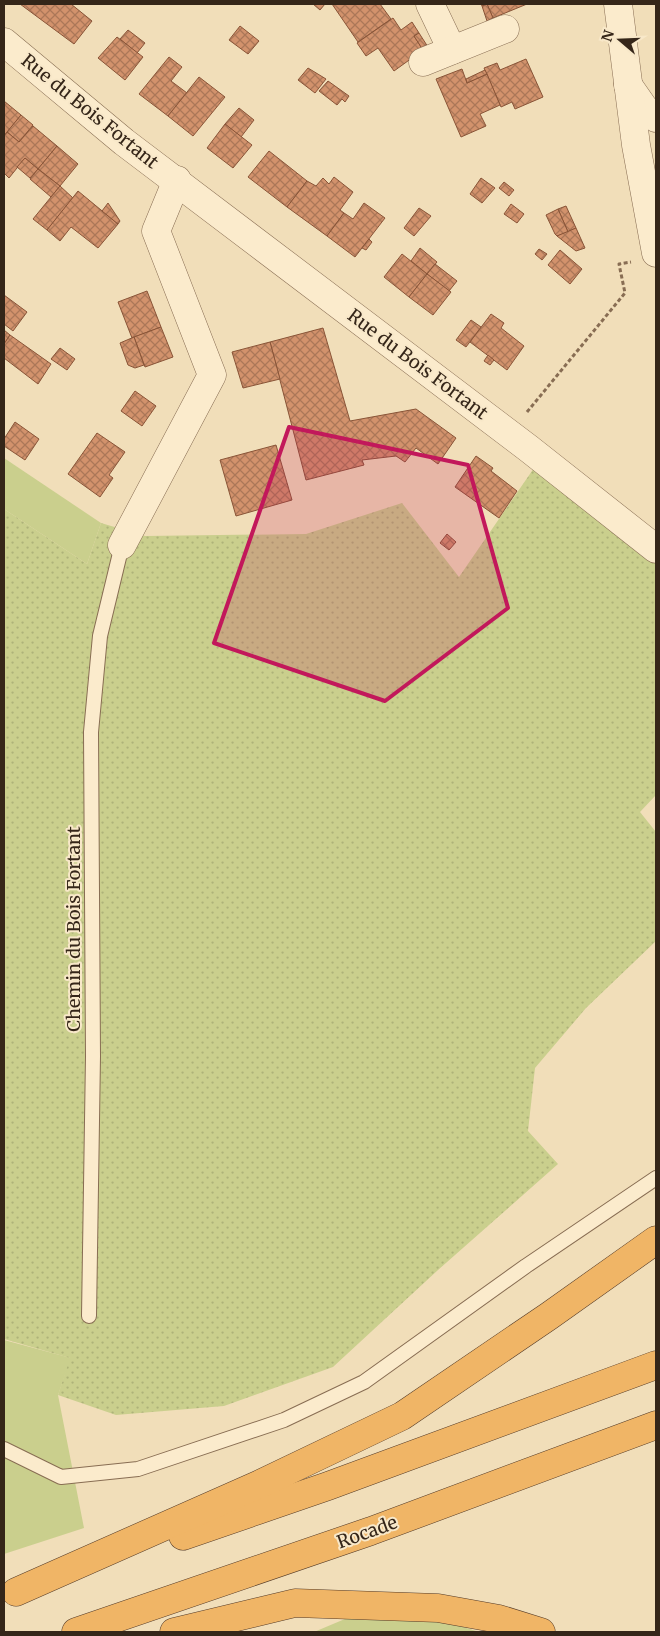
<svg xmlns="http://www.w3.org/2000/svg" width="660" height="1636" viewBox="0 0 660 1636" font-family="Merriweather,serif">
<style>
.grass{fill:#cacf8d}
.garden{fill:url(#garden-dots)}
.building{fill:url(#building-cross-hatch);stroke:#895437}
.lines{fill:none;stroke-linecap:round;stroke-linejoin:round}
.service-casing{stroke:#886d53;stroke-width:16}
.minor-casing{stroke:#886d53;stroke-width:29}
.tertiary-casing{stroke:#886d53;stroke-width:29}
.trunk-casing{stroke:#553b28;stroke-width:29}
.path{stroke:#886d53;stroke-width:3;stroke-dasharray:4 2.5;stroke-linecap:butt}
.service{stroke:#fbebcc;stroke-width:14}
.minor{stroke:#fbebcc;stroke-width:28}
.tertiary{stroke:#fbebcc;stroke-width:28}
.trunk{stroke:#f0b566;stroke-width:28}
.marked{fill:#c2185b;fill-opacity:0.2;stroke:#c2185b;stroke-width:4;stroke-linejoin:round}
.labels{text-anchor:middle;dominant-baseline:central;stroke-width:4;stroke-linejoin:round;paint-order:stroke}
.street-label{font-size:18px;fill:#352619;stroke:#f8e8c9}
</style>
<defs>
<pattern id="garden-dots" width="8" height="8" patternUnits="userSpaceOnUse" patternTransform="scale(1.25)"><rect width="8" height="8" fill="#cacf8d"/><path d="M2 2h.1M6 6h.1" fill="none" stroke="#aeb279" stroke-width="1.8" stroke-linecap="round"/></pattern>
<pattern id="building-cross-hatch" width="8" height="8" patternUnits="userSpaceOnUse" patternTransform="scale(1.25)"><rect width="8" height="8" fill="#d2926c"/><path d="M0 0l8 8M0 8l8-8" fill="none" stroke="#ab7758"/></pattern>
</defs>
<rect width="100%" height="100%" fill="#f1deb9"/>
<g class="grass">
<polygon points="4,458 101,523 87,564 4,509"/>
<polygon points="4,1340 71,1358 58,1395 84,1528 4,1554"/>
<polygon points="352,1616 436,1618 479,1632 314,1632"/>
</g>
<polygon class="garden" points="543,455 656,546 656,795 640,812 656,832 656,941 586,1008 535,1068 528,1131 558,1164 438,1270 333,1367 224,1406 116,1415 58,1395 70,1358 4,1339 4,509 87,564 101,523 145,536 306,534 402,503 459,577"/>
<g class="building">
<polygon points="20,4 71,4 92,21 74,44"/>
<polygon points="313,4 325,4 320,10"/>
<polygon points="332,4 374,4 375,5 380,4 391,19 358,42"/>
<polygon points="481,4 527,4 493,18 487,4 482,6"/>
<polygon points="487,4 493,18 487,21 482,6"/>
<polygon points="393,18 401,30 412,22 419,33 414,36 423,50 394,71 378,48 366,56 357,43"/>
<polygon points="240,26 259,41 248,54 229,40"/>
<polygon points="128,30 145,43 137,53 120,39"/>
<polygon points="419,33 428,47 423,50 414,36"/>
<polygon points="117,37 143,57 125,80 98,58"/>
<polygon points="169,57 182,67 171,81 187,93 168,116 139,94"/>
<polygon points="526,59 543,97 515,109 512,102 501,107 484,68 497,63 500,70"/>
<polygon points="308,68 326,79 315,93 298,80"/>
<polygon points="462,69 467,83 487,74 500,105 480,114 486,126 461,137 436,79"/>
<polygon points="485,70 487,74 467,83 466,79"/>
<polygon points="199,77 225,97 193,136 168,116"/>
<polygon points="328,81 349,96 345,102 342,99 337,105 319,91"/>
<polygon points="4,101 21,115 4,136"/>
<polygon points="239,108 254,120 241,137 225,124"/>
<polygon points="21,115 33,125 19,142 7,132"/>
<polygon points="225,124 252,145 233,168 207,148"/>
<polygon points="33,126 57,146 38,169 25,158 9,178 4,173 4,136 7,132 19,142"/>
<polygon points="57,146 78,164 60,186 38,169"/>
<polygon points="269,151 307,181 287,207 248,177"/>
<polygon points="25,158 38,169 30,178 17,167"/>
<polygon points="38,169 60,186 51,197 30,179"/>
<polygon points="334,177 353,192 340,210 344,213 327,236 287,207 307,181 316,186 323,178 329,184"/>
<polygon points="481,178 495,188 482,203 470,194"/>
<polygon points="504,182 514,190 509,196 499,188"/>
<polygon points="60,186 73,198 47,230 33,219"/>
<polygon points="78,191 118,224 98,248 71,227 60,241 47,230"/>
<polygon points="108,203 120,221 118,224 102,211"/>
<polygon points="364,203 385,218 355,257 327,236 344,213 353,219"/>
<polygon points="511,204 524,214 517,223 504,214"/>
<polygon points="566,206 576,228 568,232 558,209"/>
<polygon points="419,208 431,216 414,236 404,228"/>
<polygon points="558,209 568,232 557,236 555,234 546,215"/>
<polygon points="576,228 585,248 576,251 557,236"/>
<polygon points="369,239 372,242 366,250 362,248"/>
<polygon points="420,248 437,262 427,274 411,261"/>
<polygon points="539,249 547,254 542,260 535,254"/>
<polygon points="560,250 582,269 570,284 548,265"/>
<polygon points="402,254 427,274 409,297 384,277"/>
<polygon points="435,264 457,281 449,291 427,274"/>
<polygon points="427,274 451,292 433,315 409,297"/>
<polygon points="147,291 161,327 132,338 118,302"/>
<polygon points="4,295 27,312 13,331 4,324"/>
<polygon points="491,314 504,323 501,328 524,346 507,370 470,342"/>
<polygon points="471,320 481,327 466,347 456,340"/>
<polygon points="161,327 173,357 145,367 134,337"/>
<polygon points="323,328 350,421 416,409 456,438 438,464 416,448 405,462 396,456 362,460 364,465 306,480 270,342"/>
<polygon points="4,330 10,335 4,344"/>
<polygon points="10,335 51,364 38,384 4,358 4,344"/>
<polygon points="134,337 144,365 135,368 128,365 120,343"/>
<polygon points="270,342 280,379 243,388 232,352"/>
<polygon points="60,348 75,359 67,370 51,359"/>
<polygon points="488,355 494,360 490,365 484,361"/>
<polygon points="135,391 156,406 142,426 121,411"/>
<polygon points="15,422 39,439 25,460 4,446 4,439"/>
<polygon points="97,433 125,452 109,475 113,478 100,497 68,474"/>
<polygon points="276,445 292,500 236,516 220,460"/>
<polygon points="476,456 493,468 491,471 517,491 499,518 455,487"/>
<polygon points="447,534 456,542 449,550 440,543"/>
</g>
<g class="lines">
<g class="service-casing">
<g id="service">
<polyline points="89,1316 93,1056 91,732 100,636 122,545"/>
<polyline points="4,1449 61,1477 138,1469 284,1420 364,1382 526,1266 656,1178"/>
</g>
</g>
<g class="minor-casing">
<g id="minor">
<polyline points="430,4 452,50"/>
<polyline points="4,42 124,142 528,448 656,549"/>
<polyline points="423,62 505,29"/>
<polyline points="628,85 644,108 656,118"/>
<polyline points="122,545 212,375 156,231 177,180"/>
</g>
</g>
<g class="tertiary-casing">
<polyline id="tertiary" points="618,4 636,145 656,253"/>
</g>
<g class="trunk-casing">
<g id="trunk">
<polyline points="183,1536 328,1486 656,1365"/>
<polyline points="16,1592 260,1484 402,1416 549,1316 656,1240"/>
<polyline points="76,1632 371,1531 656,1425"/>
<polyline points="174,1632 295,1603 438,1608 499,1619 541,1632"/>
</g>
</g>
<polyline class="path" points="527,412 625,293 619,264 631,262"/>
<use href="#service" class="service"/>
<use href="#minor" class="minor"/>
<use href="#tertiary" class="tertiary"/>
<use href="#trunk" class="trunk"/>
</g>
<path class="marked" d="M289,427L468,465L508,608L385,701L214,643Z"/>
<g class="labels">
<g class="street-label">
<text transform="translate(90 111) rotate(39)">Rue du Bois Fortant</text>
<text transform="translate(418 364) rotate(37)">Rue du Bois Fortant</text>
<text transform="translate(73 929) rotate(-90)">Chemin du Bois Fortant</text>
<text transform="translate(367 1532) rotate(-20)">Rocade</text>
</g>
</g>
<rect width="660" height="1636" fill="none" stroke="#352619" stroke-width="10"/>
<g transform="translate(620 40) rotate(289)" stroke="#f8e8c9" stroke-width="4" paint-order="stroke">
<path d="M0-4L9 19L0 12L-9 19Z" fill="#352619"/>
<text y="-8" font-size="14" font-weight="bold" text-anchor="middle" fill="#352619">N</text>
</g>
</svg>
